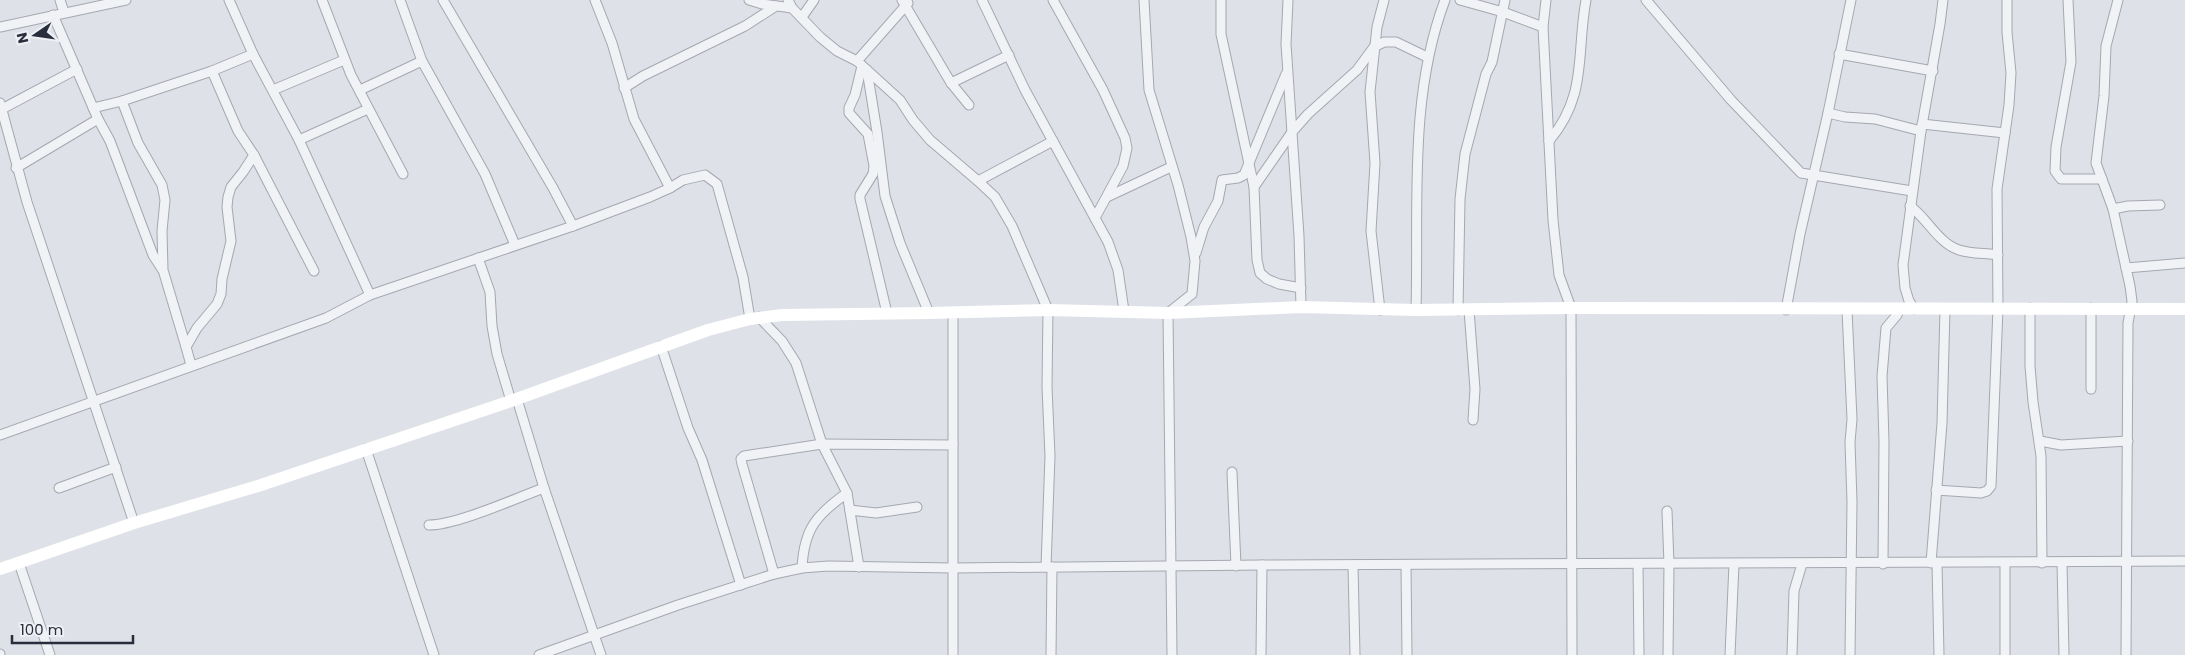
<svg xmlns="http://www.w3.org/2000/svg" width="2185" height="655" viewBox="0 0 2185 655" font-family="Poppins,sans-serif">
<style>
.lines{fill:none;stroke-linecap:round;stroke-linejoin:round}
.street-casing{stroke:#a4a8b1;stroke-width:11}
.street{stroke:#f1f2f6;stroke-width:9}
.secondary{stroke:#fff;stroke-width:12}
</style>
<rect width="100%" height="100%" fill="#dee1e7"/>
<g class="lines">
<g class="street-casing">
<g id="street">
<polyline points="60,0 64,12"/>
<polyline points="229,0 253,54 299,140 370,295"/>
<polyline points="322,0 351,75 403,174"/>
<polyline points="443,0 553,188 573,226"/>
<polyline points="749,0 762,4 792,8"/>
<polyline points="788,0 792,8 820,37 837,51 857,61 867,70 877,132 885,196 900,243 929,313"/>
<polyline points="902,0 951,83 969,105"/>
<polyline points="982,0 1025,90 1108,242 1118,270 1124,311"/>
<polyline points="1053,0 1103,90 1125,138 1127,148 1123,166 1095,218"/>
<polyline points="1144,0 1149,90 1178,185 1191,237 1195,261 1192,294 1168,313 1172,655"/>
<polyline points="1221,0 1221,34 1254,187"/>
<polyline points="1288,0 1286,44 1299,236 1301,307"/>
<polyline points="1460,0 1503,12 1543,27"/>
<polyline points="1546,0 1543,27 1553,220 1559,275 1571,308 1572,655"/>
<polyline points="1646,0 1731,100 1801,173 1912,191"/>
<polyline points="2068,0 2071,62 2056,147 2055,171 2061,179 2102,179"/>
<polyline points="2118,0 2106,46 2104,96 2096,163 2113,209 2130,286 2132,301 2128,323 2126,655"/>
<polyline points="53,15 98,119 110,141 153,255 162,269"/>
<polyline points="802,17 814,0"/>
<polyline points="0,27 126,0"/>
<polyline points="1839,54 1933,71"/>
<polyline points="422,61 485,174 515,245"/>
<polyline points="857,61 908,3"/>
<polyline points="862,66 855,95 849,108 849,113 868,134 874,166 873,174 860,195 860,199 887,313"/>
<polyline points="867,70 900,100 913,120 930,140 978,181 995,197 1012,226 1048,310 1047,387 1050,456 1046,567"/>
<polyline points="951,83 1009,55"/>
<polyline points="624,88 643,76 745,26 776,6"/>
<polyline points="273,90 344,60"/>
<polyline points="360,90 422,61 400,0"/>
<polyline points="0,103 27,202 134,523"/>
<polyline points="93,108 122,101"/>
<polyline points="2,109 77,69"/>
<polyline points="1828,113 1845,117 1875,119 1921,131"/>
<polyline points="1922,124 2005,133"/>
<polyline points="299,140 368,109"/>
<path d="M1549,141C1588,95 1576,54 1586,0"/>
<polyline points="254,155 314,271"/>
<polyline points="16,168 98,119"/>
<polyline points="978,181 1053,141"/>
<polyline points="670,188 683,180 705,175 717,184 743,277 750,319"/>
<polyline points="1107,197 1171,167"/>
<path d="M1910,206C1927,218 1938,243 1959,250C1971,254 1985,253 1998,255"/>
<polyline points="2113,209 2128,206 2160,205"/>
<polyline points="1196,253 1204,227 1218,201 1222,180 1238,178 1244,175 1286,74"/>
<polyline points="478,258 490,292 492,326 497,354 511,401"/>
<polyline points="2126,268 2185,263"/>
<polyline points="1301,288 1279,284 1267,279 1260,273 1257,260 1254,187 1292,132 1308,114 1357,70 1374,47 1384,42 1396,42 1427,57"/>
<polyline points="2030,308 2030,366 2033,402 2041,456 2042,563"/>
<polyline points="2091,308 2091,389"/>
<polyline points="1914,309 1909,301 1905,288 1903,265 1921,131 1940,24 1943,0"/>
<polyline points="1380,310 1371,231 1375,163 1370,92 1377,27 1384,0"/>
<path d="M1416,310C1419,207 1408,98 1445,0"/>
<polyline points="1458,310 1460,199 1465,154 1486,74 1492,62 1505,0"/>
<polyline points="1469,310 1475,389 1473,420"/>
<polyline points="1786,310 1800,234 1828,113 1851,0"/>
<polyline points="1847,310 1852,419 1850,442 1852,502 1850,655"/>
<polyline points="953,313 953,655"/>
<polyline points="759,317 782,341 796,363 822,444 847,493 859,567"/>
<polyline points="661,346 688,428 702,460 741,585"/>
<polyline points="186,347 163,270 162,231 165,200 162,185 138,143 122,101 212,71 253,54"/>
<polyline points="191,365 186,347 197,328 217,304 221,294 222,279 231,241 227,207 228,197 231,187 243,172 254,155 238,131 212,71"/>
<polyline points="517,399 544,488 601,655"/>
<polyline points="0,435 326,318 370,295 573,226 650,197 670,188 634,119 612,43 595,0"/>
<polyline points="2040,441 2061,445 2128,441"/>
<polyline points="366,449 434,655"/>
<polyline points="1232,472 1236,566"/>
<polyline points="59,488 116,467"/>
<polyline points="1936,490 1981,493 1987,491 1991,486 1998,308 1997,189 2009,105 2011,73 2007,32 2007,0"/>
<polyline points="850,510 876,513 917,507"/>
<polyline points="1667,511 1669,564 1668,655"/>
<path d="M429,525C457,525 516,498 544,488"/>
<polyline points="19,563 50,655"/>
<polyline points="1931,563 1942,423 1945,309"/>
<polyline points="1937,563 1939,655"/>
<polyline points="2005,563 2005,655"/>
<polyline points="2062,563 2064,655"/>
<polyline points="1638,564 1639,655"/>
<polyline points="1883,564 1884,442 1882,376 1886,328 1897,315 1899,309"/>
<polyline points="1353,565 1355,655"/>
<polyline points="1406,565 1407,655"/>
<path d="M802,568C804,529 816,515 847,493"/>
<polyline points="774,574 742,464 741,459 744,456 822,444 953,445"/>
<polyline points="0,654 0,655"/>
<polyline points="539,655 678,605 774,574 802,568 828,566 953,568 1262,565 2185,561"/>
<polyline points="1051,655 1052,567"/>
<polyline points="1261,655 1262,565"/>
<polyline points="1730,655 1734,564"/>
<polyline points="1792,655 1794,591 1802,564"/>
</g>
</g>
<use href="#street" class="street"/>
<polyline class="secondary" points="0,569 134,523 258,486 511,401 708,330 750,319 782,315 929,313 1048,310 1168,313 1301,307 1416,310 1571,308 2185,309"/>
</g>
<g transform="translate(35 35) rotate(257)" stroke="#eef0f5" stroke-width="4" paint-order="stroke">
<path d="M0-4L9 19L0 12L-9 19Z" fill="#292e3d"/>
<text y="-8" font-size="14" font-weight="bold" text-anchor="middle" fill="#292e3d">N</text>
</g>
<path d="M12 635v8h121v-8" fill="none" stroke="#292e3d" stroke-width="2.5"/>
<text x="20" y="635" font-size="15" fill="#292e3d" stroke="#eef0f5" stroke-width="4" paint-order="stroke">100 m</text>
</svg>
